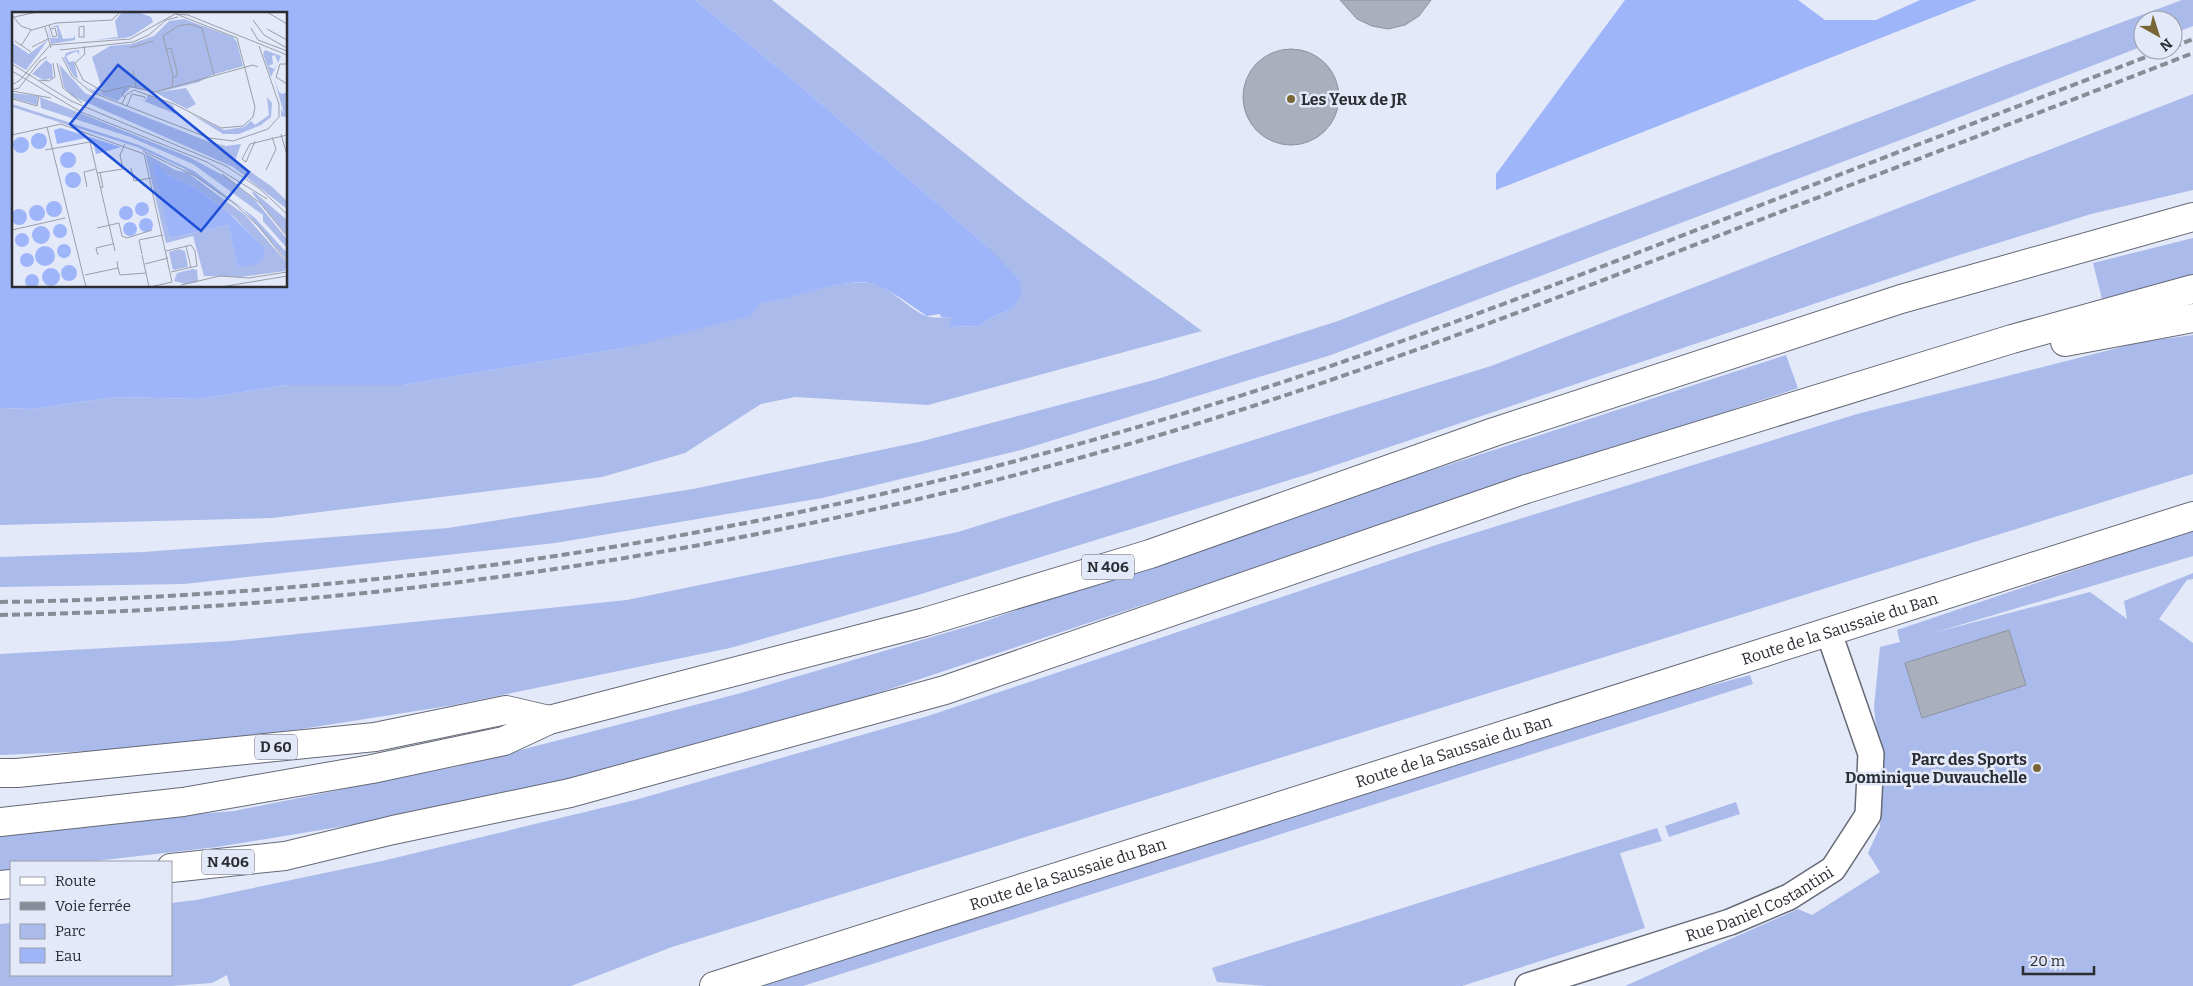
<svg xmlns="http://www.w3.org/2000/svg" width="2193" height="986" viewBox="0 0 2193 986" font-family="Bitter,serif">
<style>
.green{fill:#aabaea}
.water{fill:#9eb5fa;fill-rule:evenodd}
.building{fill:#aaafbd;stroke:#8d929f}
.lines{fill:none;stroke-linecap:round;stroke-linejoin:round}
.minor-casing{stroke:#656976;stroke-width:28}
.major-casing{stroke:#656976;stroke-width:30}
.highway-casing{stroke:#656976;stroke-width:30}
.minor{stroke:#fff;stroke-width:25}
.major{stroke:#fff;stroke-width:28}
.highway{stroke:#fff;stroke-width:28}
.rail{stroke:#888c96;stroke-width:4;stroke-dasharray:8 4;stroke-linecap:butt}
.poi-dot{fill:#786634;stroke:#e3e9f8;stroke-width:2}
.labels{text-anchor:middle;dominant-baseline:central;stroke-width:5;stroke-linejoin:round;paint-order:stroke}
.shield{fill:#e3e9f8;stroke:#62656e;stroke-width:1}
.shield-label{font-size:15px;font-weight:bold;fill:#2b2d33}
.poi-label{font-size:16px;font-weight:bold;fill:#2b2d33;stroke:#e3e9f8;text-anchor:start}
.street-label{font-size:16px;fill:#2b2d33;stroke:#e3e9f8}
.inset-road{fill:none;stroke:#999ea9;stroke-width:1}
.view{fill:#1d4ed8;fill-opacity:0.15;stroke:#1d4ed8;stroke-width:2.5}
.inset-edge{fill:none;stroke:#2b2d33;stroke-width:2.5}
</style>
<rect width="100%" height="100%" fill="#e3e9f8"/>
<g class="green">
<path d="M695,0H772L1025,201L1202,331L928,405L795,397L761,404L685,453L602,477L272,518L0,525V408L32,409L115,397L199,399L288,385H403L629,347L761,303C796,299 833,279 870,283C890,286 908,309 926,316C933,319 945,317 953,317L950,327L980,326L989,319L1013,308L988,247L798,84Z"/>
<polygon points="2182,0 2193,0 2193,26 2173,34 2173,20 2143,20 2143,46 1911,136 1331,355 1021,450 822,498 555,543 184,584 0,587 0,557 144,552 448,528 693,489 919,442 1154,380 1338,321 2006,65"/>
<polygon points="2193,94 2193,190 2091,214 1953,257 1312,473 918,595 730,648 454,705 188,747 0,755 0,654 230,641 627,600 958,532 1491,366"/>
<polygon points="2193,238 2193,278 2102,299 2093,263"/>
<polygon points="2193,335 2193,474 672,947 571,986 230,986 227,975 212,983 170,986 0,986 0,924 11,923 11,975 171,975 171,903 196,900 382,861 635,800 928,716 1436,545 1857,414 2141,342"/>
<polygon points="1786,355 1798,388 793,721 611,770 424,813 217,847 86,862 11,862 11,871 0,872 0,836 124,820 234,811 455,767 741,693 983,622 1156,560"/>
<polygon points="2193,530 2193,556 1933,633 2090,592 2127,619 2124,601 2193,573 2193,579 2187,580 2159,619 2193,643 2193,986 1625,986 1798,909 1812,915 1880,872 1868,853 1880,827 1883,789 1874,707 1880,647 1900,642 1897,630"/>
<polygon points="1750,675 1753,684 803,986 757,986 1635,706"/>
<polygon points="1736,802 1740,814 1669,837 1665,826"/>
<polygon points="1657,828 1662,841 1620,853 1645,928 1462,986 1266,986 1217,982 1212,968"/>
</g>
<g class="water">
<path d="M0,0H695L798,84L988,247L1020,281L1021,294L1013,308L989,319L980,326L949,327L952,317H941L940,314L927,316C913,307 886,286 870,283C840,278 793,300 761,303L750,316L629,347L403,385H288L199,399L115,397L32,409L0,408ZM14,14H286V286H14Z"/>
<polygon points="1625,0 1798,0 1825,20 1876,20 1920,0 1977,0 1496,190 1496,174"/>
</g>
<g class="building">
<polygon points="1340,0 1431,0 1419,16 1405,25 1388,29 1372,26 1357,19"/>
<circle cx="1291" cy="97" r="48"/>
<polygon points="2009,630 2026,685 1922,718 1905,663"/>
</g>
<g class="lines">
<g class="minor-casing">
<g id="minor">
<path id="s1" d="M1528,986L1730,922L1789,897L1833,869L1868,815L1871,754L1829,633"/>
</g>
</g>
<g class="major-casing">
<g id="major">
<path id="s2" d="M714,986L2193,516"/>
</g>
</g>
<g class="highway-casing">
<g id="highway">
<polyline points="2065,342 2193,318"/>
<polyline points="0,773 17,773 375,737 506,710 549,720"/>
<polyline points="0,822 183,802 372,769 504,741 549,720 925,622 1150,554 1494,432 1901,299 2193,217"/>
<polyline points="171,868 285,856 393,830 570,793 945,690 1526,489 2012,339 2193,289"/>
<polyline points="0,885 11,884"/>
</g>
</g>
<use href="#minor" class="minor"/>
<use href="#major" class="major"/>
<use href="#highway" class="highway"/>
<g class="rail">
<polyline points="2173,47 2193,39"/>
<path d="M0,602C396,596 790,532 1168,418C1367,359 1560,283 1753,208C1890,155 2027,103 2164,50"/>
<path d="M0,615C398,608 792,545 1173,431C1359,375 1541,304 1723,234C1879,174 2036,114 2193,53"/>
</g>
</g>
<g class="poi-dot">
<circle cx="1291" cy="99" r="5"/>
<circle cx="2037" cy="768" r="5"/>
</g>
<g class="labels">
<g class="shield">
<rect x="1082" y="554.5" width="52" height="25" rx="4"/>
<rect x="255" y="734.5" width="42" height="25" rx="4"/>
<rect x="202" y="849.5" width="52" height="25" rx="4"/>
</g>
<g class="shield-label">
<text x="1108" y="567">N 406</text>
<text x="276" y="747">D 60</text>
<text x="228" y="862">N 406</text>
</g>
<g class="poi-label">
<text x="1301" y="99">Les Yeux de JR</text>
<text x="2027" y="759" text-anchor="end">Parc des Sports<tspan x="2027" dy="18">Dominique Duvauchelle</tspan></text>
</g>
<g class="street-label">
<text stroke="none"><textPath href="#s2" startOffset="1181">Route de la Saussaie du Ban</textPath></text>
<text stroke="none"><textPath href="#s2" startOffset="776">Route de la Saussaie du Ban</textPath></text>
<text stroke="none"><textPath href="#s2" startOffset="371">Route de la Saussaie du Ban</textPath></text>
<text stroke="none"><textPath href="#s1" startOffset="246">Rue Daniel Costantini</textPath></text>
</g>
</g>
<g transform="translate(12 12)">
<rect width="275" height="275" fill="#e3e9f8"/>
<path d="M110,0H126L139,5L141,10L120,24L112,26L82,28L106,25L103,9ZM172,7L221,25L225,30L231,54L200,63L187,70L148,80L174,76L184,92L175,97L144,81L119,75L106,89L81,80L61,63L52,46L54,41L65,38H67V43L65,39L54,44L57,50L62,49L66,67L76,76L92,82L82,76L90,77L80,45L98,34L119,32L142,24L157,9ZM46,13L51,27L62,26L63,22V28L39,32L36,17L39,26H46L45,15H39ZM0,23L2,32L17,42L36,28L14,58L0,50ZM253,38L269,44L266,51L263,43L260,44L261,52L256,54L262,57L265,52L259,65L251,42ZM34,48L40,53L41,66L32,68L20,62ZM47,52L73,81L195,129L214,134L229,132L223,149L259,174L275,189V197L221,155L60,84L52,75ZM262,66L267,80L270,82L275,80V105L269,104V97L272,102ZM0,81L26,84L25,93L0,86ZM136,83L161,93L164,102L124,86L133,89ZM28,85L177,145L214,165L243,188L275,227V236L251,209V203L181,152L118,125L29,96ZM255,85L260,91L259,105L249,113L227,122H211L179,102L212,118L232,115L239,109L243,113L257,103ZM0,92L127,133L182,159L243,206L275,241V248L232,198L171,156L125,135L0,95ZM133,141L163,158L176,161L233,203L275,251L273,259L229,265L192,264L181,224L154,231ZM143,151L152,161L184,176L223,206L253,238L247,250L226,256L216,213L158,226ZM242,180L275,208V223L240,181ZM167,237L173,239L176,255L161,258L157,240ZM181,257L185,258L186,270L174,272L162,269L165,261Z" fill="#aabaea" fill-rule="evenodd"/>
<path d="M49,116L109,135L84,142L81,129L74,126L45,132L42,118ZM19 129a8 8 0 1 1 16 0a8 8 0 1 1-16 0ZM1 133a8 8 0 1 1 16 0a8 8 0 1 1-16 0ZM48 148a8 8 0 1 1 16 0a8 8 0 1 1-16 0ZM146,152L152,161L184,176L218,202L253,237L251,247L245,252L226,256L216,213L158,226L142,156V152ZM53 168a8 8 0 1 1 16 0a8 8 0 1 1-16 0ZM34 197a8 8 0 1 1 16 0a8 8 0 1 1-16 0ZM123 197a7 7 0 1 1 14 0a7 7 0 1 1-14 0ZM17 201a8 8 0 1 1 16 0a8 8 0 1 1-16 0ZM107 201a7 7 0 1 1 14 0a7 7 0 1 1-14 0ZM-1 205a8 8 0 1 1 16 0a8 8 0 1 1-16 0ZM127 213a7 7 0 1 1 14 0a7 7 0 1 1-14 0ZM111 217a7 7 0 1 1 14 0a7 7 0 1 1-14 0ZM41 219a7 7 0 1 1 14 0a7 7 0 1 1-14 0ZM20 223a9 9 0 1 1 18 0a9 9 0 1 1-18 0ZM3 228a7 7 0 1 1 14 0a7 7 0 1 1-14 0ZM45 239a7 7 0 1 1 14 0a7 7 0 1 1-14 0ZM23 244a10 10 0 1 1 20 0a10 10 0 1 1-20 0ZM8 248a7 7 0 1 1 14 0a7 7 0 1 1-14 0ZM49 261a8 8 0 1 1 16 0a8 8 0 1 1-16 0ZM30 265a9 9 0 1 1 18 0a9 9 0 1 1-18 0ZM13 269a7 7 0 1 1 14 0a7 7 0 1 1-14 0Z" fill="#9eb5fa"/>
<path class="inset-road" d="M255,0L275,12M0,3L9,14L20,18L44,11L100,8L108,0M2,5L25,0M241,8L252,23L275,36M37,13L41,25L45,24L43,16L39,17M72,14V25H67V15ZM33,15L39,36M239,16L246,28L275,39M255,17L275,28M3,29L19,40M9,34L19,18M72,34L73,42L63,51L71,68L92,80L112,75M20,35L36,27M117,36L141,29M154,37L159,36L165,59V64L161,65M48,38L121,30L137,23L154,8L166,5M50,45L60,64L79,80L197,126L221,129L256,117L267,105V92L247,34M45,51L51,76L70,91M0,52L59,89L214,154L247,176L275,202M275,52H268L264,65L275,72M121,58L124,75M0,59L69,100L195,150L255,187M27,68L37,69L43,65L41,51M0,73L8,68L38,33L118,27L163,2L176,3L275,43M160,76L161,64L151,24L166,14L177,12L190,16L202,63M0,78L7,76L28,49L35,45M0,79L39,86M113,86L110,82L115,74L143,80L241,53L246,55M1,87L25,94L27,84M110,92L114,83L122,78L162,92L209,116L231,114L241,105L243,95L225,26L164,2M115,94L120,82L133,85L132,87M35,115L74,275M269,122L275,143M0,123L49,112L132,142L160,270L138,275M33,138L78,130L103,239M131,139L183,164L224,193L248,216L275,250M234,150L230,147L238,132L275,123M234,150L243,129M119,156L122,169L139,166M254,158L264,137L260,125M85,161L111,157L108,143L113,132M88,161L91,175L88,176M210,162L248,191L275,224M75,175L72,160L84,157M85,216L107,211L110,224L115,226L140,218M0,218L53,206M174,234L179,256M154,239L179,233L183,239L185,254L159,260M130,242L127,228L151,223M86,243L84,236L101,232M130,243L137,275M133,252L156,246M106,256L108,263L134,261M73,263L106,256L105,249M169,273L208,264L237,266L275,260M209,275L275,264"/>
<path class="view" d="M106,53L237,160L189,219L58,112Z"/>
<rect width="275" height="275" class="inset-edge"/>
</g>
<rect x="10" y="861" width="162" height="115" fill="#e3e9f8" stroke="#999ea9"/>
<rect x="20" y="877" width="25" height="8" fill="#ffffff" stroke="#999ea9"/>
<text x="55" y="886" font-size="15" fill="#2b2d33">Route</text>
<rect x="20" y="902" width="25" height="8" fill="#888c96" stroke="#999ea9"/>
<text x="55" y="911" font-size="15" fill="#2b2d33">Voie ferrée</text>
<rect x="20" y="924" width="25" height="15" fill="#aabaea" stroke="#999ea9"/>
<text x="55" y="936" font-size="15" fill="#2b2d33">Parc</text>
<rect x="20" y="948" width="25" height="15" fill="#9eb5fa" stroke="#999ea9"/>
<text x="55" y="961" font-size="15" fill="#2b2d33">Eau</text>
<g transform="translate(2158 35) rotate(141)"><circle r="24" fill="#e3e9f8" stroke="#999ea9"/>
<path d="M0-4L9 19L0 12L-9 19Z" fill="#786634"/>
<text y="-8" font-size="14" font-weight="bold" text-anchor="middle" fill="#2b2d33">N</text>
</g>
<path d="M2023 966v8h71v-8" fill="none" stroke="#2b2d33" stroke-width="2.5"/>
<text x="2030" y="966" font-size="15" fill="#2b2d33" stroke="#e3e9f8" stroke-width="4" paint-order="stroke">20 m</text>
</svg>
